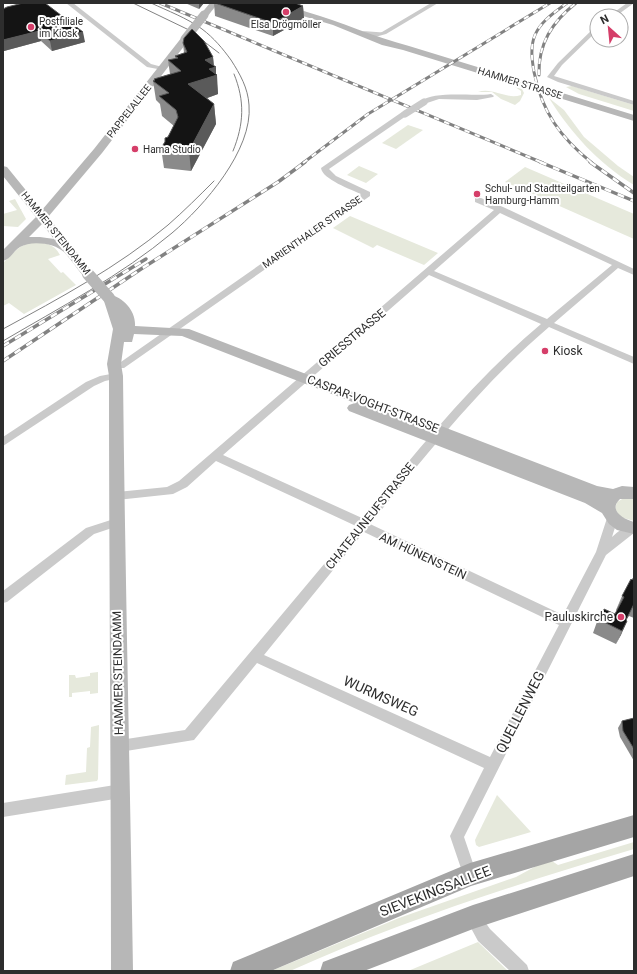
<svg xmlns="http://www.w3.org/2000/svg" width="637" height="974" viewBox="0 0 637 974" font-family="Roboto,sans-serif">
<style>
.green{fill:#e6e9dc}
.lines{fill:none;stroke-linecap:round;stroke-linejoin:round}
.street{fill:#cacaca;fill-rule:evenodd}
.secondary{fill:#b7b7b7;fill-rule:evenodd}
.primary{fill:#a5a5a5;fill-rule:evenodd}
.tram{stroke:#828282;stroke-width:1}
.rail-far1-casing{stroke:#828282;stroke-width:3}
.rail-casing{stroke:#828282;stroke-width:3.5}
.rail-far1{stroke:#fff;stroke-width:2;stroke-dasharray:5.5;stroke-linecap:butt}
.rail{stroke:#fff;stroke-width:2.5;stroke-dasharray:7;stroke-linecap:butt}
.street-bridge{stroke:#cacaca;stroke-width:7}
.secondary-bridge-far1{stroke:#b7b7b7;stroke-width:9}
.secondary-bridge{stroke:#b7b7b7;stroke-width:12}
.wall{fill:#8a8a8a}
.shaded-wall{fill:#5a5a5a}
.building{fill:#141414;stroke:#5a5a5a}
.poi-dot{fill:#d53e69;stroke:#fff;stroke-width:1.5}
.labels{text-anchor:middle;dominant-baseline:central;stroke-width:4;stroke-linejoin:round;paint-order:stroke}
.far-poi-label{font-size:10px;fill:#2d2d2d;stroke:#fff;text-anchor:start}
.far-street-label{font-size:10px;fill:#2d2d2d;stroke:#fff}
.street-label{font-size:12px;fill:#2d2d2d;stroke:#fff}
.poi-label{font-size:12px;fill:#2d2d2d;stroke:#fff;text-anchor:start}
.near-street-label{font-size:14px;fill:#2d2d2d;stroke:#fff}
</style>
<rect width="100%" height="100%" fill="#fff"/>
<g class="green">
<polygon points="572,86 634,105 634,111 579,94 566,87"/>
<path d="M515,87L522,89L524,93L520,101L515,105L501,99L492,92H478C493,87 506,100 521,95V91Z"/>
<path d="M549,98L564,110L584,137L618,166L634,177V185C598,163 571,133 549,98Z"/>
<polygon points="408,125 423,130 396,149 382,143"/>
<polygon points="359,166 378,174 366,183 347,175"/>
<polygon points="525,167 634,214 634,239 505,182"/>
<polygon points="15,199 26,219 18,227 3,226 3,214 17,210 9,201"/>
<polygon points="350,216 438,253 424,265 377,245 373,248 333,228"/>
<path d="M36,241C47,244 54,244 60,255L48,259L61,273L63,272L76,285L24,314L9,303L3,306V263C15,251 19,245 36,241Z"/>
<polygon points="624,498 634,499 634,521 620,517 615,509 617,502"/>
<polygon points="98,672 98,693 90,694 90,691 72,693 72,697 69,697 69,675 75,675 76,678 90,676 90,673"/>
<polygon points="99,725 98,779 97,781 65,785 66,775 86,772 87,748 90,747 91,727"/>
<polygon points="497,795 531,832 479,847 476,845 475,840"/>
<path d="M634,842V849C517,884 401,921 290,971H271L399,918L516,877L549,859L558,865Z"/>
<polygon points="478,942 508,971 408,971"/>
</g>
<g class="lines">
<g class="street">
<polygon points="66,3 73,3 151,64 166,68 163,70 147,67"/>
<path d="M431,3H438L386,34L375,37L359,33C364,29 375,33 382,32Z"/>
<polygon points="627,3 634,3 616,16 609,16"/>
<polygon points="597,25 597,31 562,65 554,76 634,101 634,105 558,82 547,77 558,63"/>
<path d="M491,94L494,96L493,97L477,100L439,99L424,104L420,102C434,90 472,97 491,94Z"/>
<path d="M402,112H405L409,114L329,169L336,176L370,192V196L124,368H118L116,366L118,364L361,194C352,190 322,179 321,168Z"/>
<path d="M475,198H481L503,207L634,269V275L618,268L554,323L634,357V364L549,327C481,385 426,455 370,524L563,615L596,552L608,515L612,514L616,515L618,518L612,537C618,532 626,524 634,524V533L606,555L464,837L477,875L475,880L470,882L465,880L450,836L484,768L257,663L194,740L120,752L115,751L113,746L115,741L120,740L185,730L356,526L216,461L187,487L173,494L117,500L113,499L111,496L113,493L117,492L167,487L179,481L494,210L475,202ZM500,213L612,265L547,319L434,271ZM429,275L541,324C473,381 418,450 362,518L223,455ZM364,532L559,625L490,757L264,655Z"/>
<polygon points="116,373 121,376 119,378 105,381 94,386 3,446 3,437 86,382 100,376"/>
<polygon points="117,518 121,519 123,522 121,525 94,534 7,602 3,603 3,591 86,528"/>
<polygon points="121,784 126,786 128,791 126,796 121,798 3,817 3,803"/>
<polygon points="473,909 478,912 490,929 527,965 529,971 510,971 478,941 465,917 468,912"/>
</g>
<g class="secondary">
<polygon points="210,3 218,3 207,17 201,17 200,15"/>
<path d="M265,3C280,3 293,7 307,12C342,22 374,37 409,46L634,115V121L403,50L382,45L333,25L266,5Z"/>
<path d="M185,36L189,39L188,41L102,153L48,217L92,271L94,274L92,277H84C77,269 71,259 64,252C55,243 31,240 20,247C13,251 11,259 3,261V250L36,217L3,176V166L7,167L42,210L94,149L182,37ZM42,224L54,239L40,237H29Z"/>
<path d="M109,294C124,298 136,311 135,326L189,329L597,486L613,489L622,486L634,487V499H620C608,510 623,519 634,522V534L617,530L609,524L602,513L585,503L349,411L347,408L349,405L355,403L182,336L134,334L132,342H124L121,364L123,376C125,574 130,773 133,971H111C111,773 109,574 109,376L107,364L113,329L103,298L105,295Z"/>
</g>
<g class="primary">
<polygon points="634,815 634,837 471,886 271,971 230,971 233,962 470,863"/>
<polygon points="634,854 634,876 473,929 364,971 320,971 323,962 473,905"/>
</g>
<g class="tram">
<polyline points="133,3 189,30 219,53"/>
<path d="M233,151C244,124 245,101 234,74"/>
<path d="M3,329C60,298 118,267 168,225C184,211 199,196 214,181"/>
<path d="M3,341C59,308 122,275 172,233C204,206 253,150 249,105C248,88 240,74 231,60C223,49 214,38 202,29C187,18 168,11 151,3"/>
</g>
<g class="rail-far1-casing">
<g id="rail-far1">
<polyline points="160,3 543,163"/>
<path d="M567,3C555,12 541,21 535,35C530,47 532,60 534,72C542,112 560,137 592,163"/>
<path d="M539,75C538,44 552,22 576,3"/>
<polyline points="303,163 368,114 550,3"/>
</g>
</g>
<g class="rail-casing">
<g id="rail">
<polyline points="540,162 634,201"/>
<polyline points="590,162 634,193"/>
<polyline points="3,346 146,259"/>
<polyline points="3,361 141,269 278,182 305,162"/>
</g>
</g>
<use href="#rail-far1" class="rail-far1"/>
<use href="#rail" class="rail"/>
<polyline class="street-bridge" points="405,114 424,102"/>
<polyline class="secondary-bridge-far1" points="185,39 204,15"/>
<polyline class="secondary-bridge" points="88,274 109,298"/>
</g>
<g class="wall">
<polygon points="185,3 204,3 199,9"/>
<polygon points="214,3 303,6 304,19 273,36 215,16"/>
<polygon points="3,9 85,42 52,51 41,41 4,51 3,50"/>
<polygon points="183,43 213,57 214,66 216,74 218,94 207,98 214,104 216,124 191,171 164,168 161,148 174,126 162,116 160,104 156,100 153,81 154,79 170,74 168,60 175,59 175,56 184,53"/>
<polygon points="634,577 634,618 629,616 626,620 627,621 616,644 593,633 598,619 615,614 617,610 616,610 622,596"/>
<polygon points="634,718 634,761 620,737 618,728 622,721"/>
</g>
<g class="shaded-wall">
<polygon points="199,3 204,3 199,9"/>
<polygon points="303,6 304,19 273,36 273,23"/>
<polygon points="39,31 41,41 4,51 3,47 3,40"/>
<polygon points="83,32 85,42 52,51 50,41"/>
<polygon points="213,57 214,68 216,67 216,75 217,75 218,94 191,104 188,84 205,60"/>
<polygon points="214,104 216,124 191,171 189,151"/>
<polygon points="627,621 621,635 616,644 622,631"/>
</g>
<g class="building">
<polygon points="23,3 45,3 83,32 50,41 39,31 3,40 3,9 7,7"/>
<polygon points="215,3 295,3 303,6 273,23"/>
<polygon points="192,29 204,41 213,57 205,60 216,67 209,69 217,75 188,84 214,104 189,151 161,148 165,142 165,138 168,137 178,117 176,110 159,96 169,93 153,81 155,80 154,79 181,71 168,60 178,58 175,56 187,52 183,43 184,38"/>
<polygon points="634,577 634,604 626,620 627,621 622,631 598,619 604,609 615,614 624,597 622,596 631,579 632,580"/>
<polygon points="634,718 634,749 623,731 622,721"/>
</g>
<g class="poi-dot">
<circle cx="286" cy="12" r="4"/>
<circle cx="31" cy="27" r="4"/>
<circle cx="135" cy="149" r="4"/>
<circle cx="477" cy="194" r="4"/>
<circle cx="545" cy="351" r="4"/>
<circle cx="621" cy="617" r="4"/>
</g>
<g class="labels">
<g class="far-poi-label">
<text x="39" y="21">Postfiliale<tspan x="39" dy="12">im Kiosk</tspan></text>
<text x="286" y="24" text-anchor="middle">Elsa Drögmöller</text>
<text x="143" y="149">Hama Studio</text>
<text x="485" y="188">Schul- und Stadtteilgarten<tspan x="485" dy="12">Hamburg-Hamm</tspan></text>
</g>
<g class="far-street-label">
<text transform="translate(520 83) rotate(17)">HAMMER STRASSE</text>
<text transform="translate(129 111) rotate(-52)">PAPPELALLEE</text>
<text transform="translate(312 232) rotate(-35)">MARIENTHALER STRASSE</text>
<text transform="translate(56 233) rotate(51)">HAMMER STEINDAMM</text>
</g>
<g class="street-label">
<text transform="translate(352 338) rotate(-40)">GRIESSTRASSE</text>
<text transform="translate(373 404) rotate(21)">CASPAR-VOGHT-STRASSE</text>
<text transform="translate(370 516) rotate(-51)">CHATEAUNEUFSTRASSE</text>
<text transform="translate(423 556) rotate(25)">AM HÜNENSTEIN</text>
<text transform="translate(118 673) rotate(-91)">HAMMER STEINDAMM</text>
</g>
<g class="poi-label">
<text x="553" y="351">Kiosk</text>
<text x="613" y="617" text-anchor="end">Pauluskirche</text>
</g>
<g class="near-street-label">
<text transform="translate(381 696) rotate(24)">WURMSWEG</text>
<text transform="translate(520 712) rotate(-63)">QUELLENWEG</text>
<text transform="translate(435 891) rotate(-21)">SIEVEKINGSALLEE</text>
</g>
</g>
<rect width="637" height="974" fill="none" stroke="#2d2d2d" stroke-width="8"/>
<g transform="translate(609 28) rotate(333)"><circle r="19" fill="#ffffff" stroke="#ababab"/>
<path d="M0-3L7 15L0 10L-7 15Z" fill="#d53e69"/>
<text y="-6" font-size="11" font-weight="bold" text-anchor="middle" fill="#2d2d2d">N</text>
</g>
</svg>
